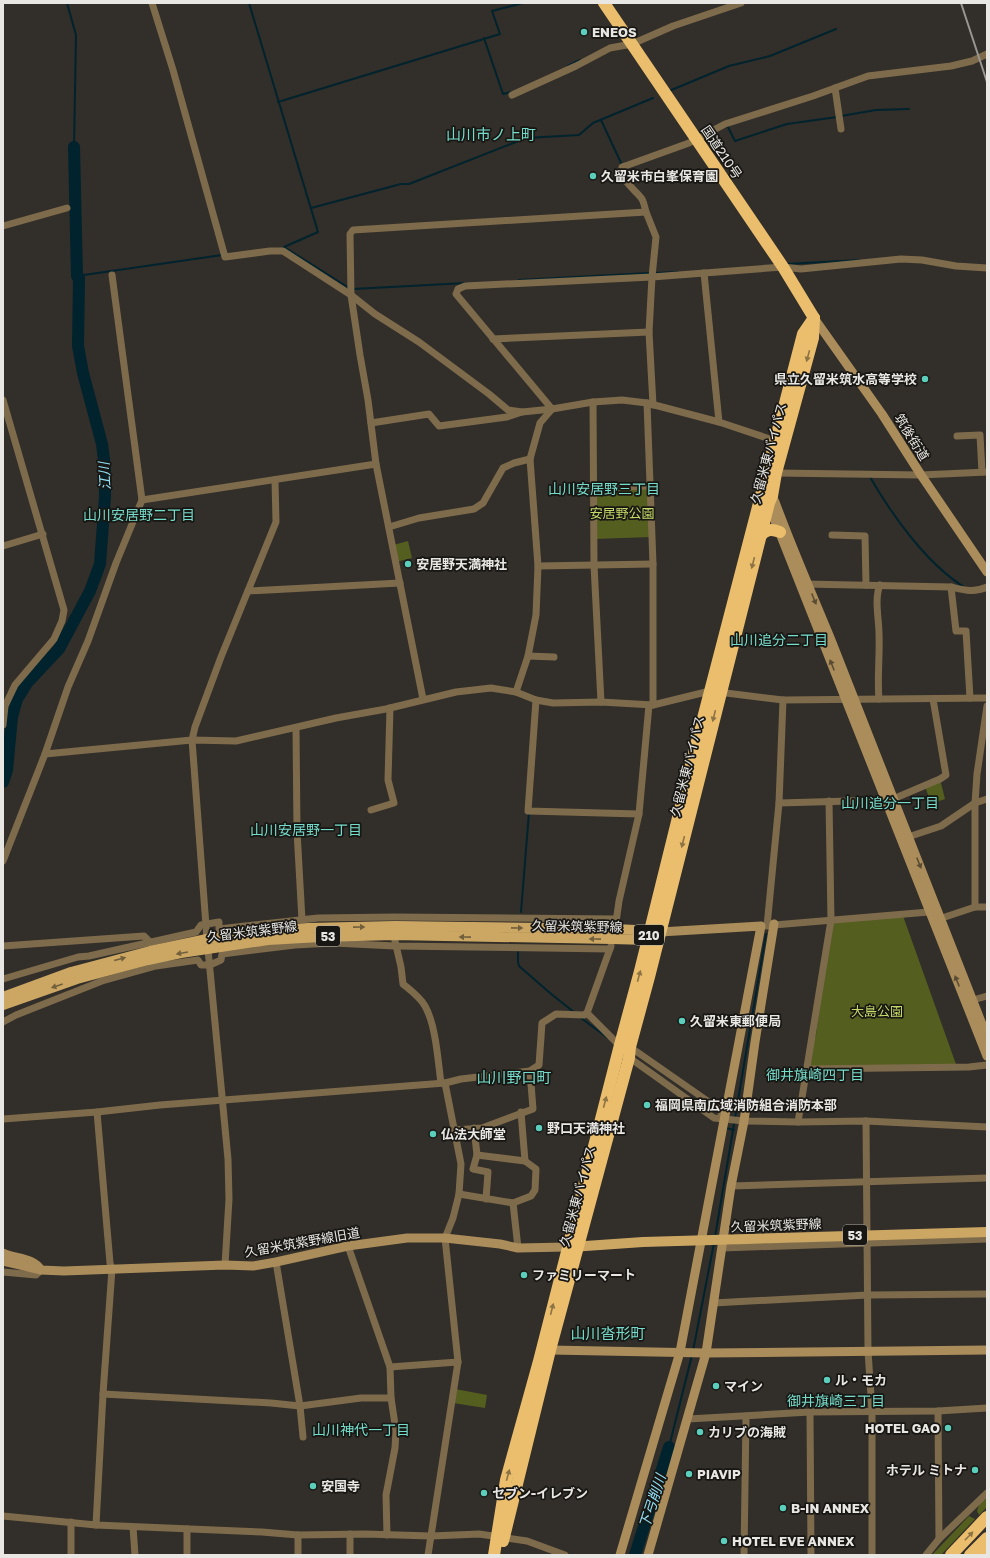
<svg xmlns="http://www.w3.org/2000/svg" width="990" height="1558" viewBox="0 0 990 1558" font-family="'Golos Text','Noto Sans JP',sans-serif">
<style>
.green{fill:#545e1f}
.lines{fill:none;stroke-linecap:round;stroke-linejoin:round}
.stream{stroke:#00232d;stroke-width:2}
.river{stroke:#00232d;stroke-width:12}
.street{stroke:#7d6b4c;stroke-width:7}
.secondary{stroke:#aa8d5a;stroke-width:9}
.primary{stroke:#cca764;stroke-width:10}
.highway{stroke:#ebbe6d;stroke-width:12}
.rail{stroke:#999692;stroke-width:2}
.oneway{fill:#8c7345}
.oneway2{fill:#5a4c34}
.oneway3{fill:#725f3c}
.poi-dot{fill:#5bcebc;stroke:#181714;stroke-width:1.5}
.labels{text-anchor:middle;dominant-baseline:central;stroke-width:3.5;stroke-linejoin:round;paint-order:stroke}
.shield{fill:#181714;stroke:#aaa9a6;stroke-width:1}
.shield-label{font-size:12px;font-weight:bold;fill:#e9e7e4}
.poi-label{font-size:13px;font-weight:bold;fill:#e9e7e4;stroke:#181714;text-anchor:start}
.street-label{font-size:13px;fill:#e9e7e4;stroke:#181714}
.park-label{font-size:13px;fill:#c6da67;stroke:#181714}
.water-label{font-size:14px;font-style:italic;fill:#90e0f8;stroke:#181714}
.neighbourhood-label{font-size:14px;fill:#75dccb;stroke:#181714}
.quarter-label{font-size:15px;fill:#75dccb;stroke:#181714}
</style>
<rect width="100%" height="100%" fill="#322e29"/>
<g class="green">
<polygon points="650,486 652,537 594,539 593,488"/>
<polygon points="408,541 412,558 396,562 393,545"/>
<polygon points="940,779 945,799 931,804 925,786"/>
<polygon points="902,913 957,1067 807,1069 808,1055 816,1035 831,920"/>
<polygon points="455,1389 487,1395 485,1408 453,1403"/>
<polygon points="987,1498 987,1507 979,1515 977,1511 979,1505"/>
<polygon points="969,1516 975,1519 941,1555 932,1555"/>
</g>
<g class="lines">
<g class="stream">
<polyline points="67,3 76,35 74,147"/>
<polyline points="249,3 318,232 284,247 349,288"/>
<polyline points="484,38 503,94 511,92"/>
<polyline points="568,66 580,60"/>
<polyline points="669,91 729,66 770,56 836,29"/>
<polyline points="278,102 500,34 492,11 523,3"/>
<polyline points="841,116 876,110 909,109"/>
<polyline points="601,120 622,165"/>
<polyline points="728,127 735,141 787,124 837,117"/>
<polyline points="311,208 401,184 409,184 526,138 579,135 593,123 653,98"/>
<polyline points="786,264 860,260"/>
<polyline points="655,273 678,272"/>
<polyline points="77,276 222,255"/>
<polyline points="519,280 650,273"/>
<polyline points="353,289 466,283"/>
<path d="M870,477C892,515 926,563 964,587"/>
<polyline points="521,912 529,812"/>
<polyline points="518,952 518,962 519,966 550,993 575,1013"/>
<polyline points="581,1018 608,1038"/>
<polyline points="726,1128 734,1130"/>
<polyline points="715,1237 766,934"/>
<polyline points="693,1351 714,1243"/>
<polyline points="669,1447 692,1355"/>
</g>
<g class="river">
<polyline points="3,782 7,770 12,717 17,699 27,683 59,649 90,591 100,564 105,497 105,468 102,444 83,373 78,346 79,278 77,276 74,147"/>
<polyline points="635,1555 669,1447"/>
</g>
<g class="street">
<polyline points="152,3 173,70 225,257 270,251 283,251 351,295 375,314 419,342 489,394 508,410 522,412"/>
<polyline points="835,88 841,129"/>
<polyline points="512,95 576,66 610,48 632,44 673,26 741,3"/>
<path d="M646,212C645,208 644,203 642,199C635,189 621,182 622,167L628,165L689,143L725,124L813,96L868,76L951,66L972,61L987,54"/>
<polyline points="3,226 67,208"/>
<polyline points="704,273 719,422"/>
<polyline points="493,339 649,332"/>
<polyline points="3,400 64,610 62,621 54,639 15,685 5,706 3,725"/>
<polyline points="593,402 594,565 601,702"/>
<polyline points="647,403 653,564 653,705"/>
<polyline points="552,409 456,294 458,289 465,286 652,277 783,267 801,269 901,259 922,260 956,266 987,268"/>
<polyline points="371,423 429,414 439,426 507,417 522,412 552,409 593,402 622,400 647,403 719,422 779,442"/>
<polyline points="957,436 980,435 982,472"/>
<polyline points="776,473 921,475 987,472"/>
<polyline points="593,488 650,486"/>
<polyline points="142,500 376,464"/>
<polyline points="389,527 419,518 474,509 483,503 503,468 514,463 530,459"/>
<polyline points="832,535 865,536 866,585"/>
<polyline points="3,546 43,534"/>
<polyline points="538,566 653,564"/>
<path d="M804,584L951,587C964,590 974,593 987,587"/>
<polyline points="951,587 956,631 966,631 970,698"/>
<polyline points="248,591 400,583"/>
<polyline points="528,656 554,657"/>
<polyline points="516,692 528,656 536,615 538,566 530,459 540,423 552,409"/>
<polyline points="423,699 376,464 368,400 360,355 351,295 350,234 353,230 646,212 656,237 652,277 649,332 653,405"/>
<path d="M879,699C877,678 880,656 879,634C879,619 874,599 880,585"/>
<polyline points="536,700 528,811 639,814"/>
<polyline points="296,728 297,831 302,920"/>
<polyline points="45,754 192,740 236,741 336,718 386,709 456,692 491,688 516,692 536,700 553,703 601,702 653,705 710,691 783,700 987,698"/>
<polyline points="779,803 886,800 893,799 940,779 946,775 933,699"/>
<polyline points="371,810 394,803 388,780 390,708"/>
<polyline points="908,837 941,826 975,803 987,799"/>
<polyline points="3,861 45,754 68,687 88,641 116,563 142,500 112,275"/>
<polyline points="975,907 975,803 977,774 987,706"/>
<polyline points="761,926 929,912 942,918 975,907 987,907"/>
<polyline points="767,926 779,803 783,700"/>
<polyline points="615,929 619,901 639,814 649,705"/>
<path d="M395,941L401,967L403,984C410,990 420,997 425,1006C436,1025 438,1062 441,1083"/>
<polyline points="3,946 144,936 150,942"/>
<polyline points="3,979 78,957 89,956 196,932 201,925 219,922 219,929 318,918 395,917 616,919"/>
<polyline points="973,1000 987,996"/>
<polyline points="587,1013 621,1047"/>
<polyline points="587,1013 611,946"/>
<polyline points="3,1022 16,1015 102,981 156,966 198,960 201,965 210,965 221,960 222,954 295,945 333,943 395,946 610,949"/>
<polyline points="630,1047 719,1109 724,1118"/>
<polyline points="627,1056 714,1118 744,1121 798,1122 866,1121 987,1127"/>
<polyline points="807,1069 969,1067 987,1065"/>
<polyline points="521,1112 525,1161"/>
<polyline points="3,1119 97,1112 160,1105 445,1083 461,1079 530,1071 539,1065 542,1023 556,1014 584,1015 587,1013"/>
<polyline points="866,1121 868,1351 872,1411 872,1555"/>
<polyline points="798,1122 831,920 829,801"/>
<polyline points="474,1128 477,1155"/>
<polyline points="455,1130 482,1128 533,1109 530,1071"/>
<polyline points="731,1186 987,1178"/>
<polyline points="459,1194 513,1203 531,1196 535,1190 536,1169 525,1161 477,1155 473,1169 488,1172 486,1199"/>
<polyline points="513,1203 518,1248"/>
<polyline points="348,1246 390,1367 391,1398 396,1431 395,1448 386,1495 387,1535"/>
<polyline points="722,1248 987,1239"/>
<polyline points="276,1262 300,1406 303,1437"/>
<polyline points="225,1265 229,1199 228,1159 207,939 192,740 195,727 221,657 276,522 275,480"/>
<polyline points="3,1272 36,1275 41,1270"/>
<polyline points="713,1303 868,1295 987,1294"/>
<polyline points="390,1367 458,1362"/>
<polyline points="103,1394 271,1403 300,1406 361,1398 391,1398"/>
<polyline points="938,1411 939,1539"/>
<polyline points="810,1412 811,1555"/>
<polyline points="688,1419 810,1412 938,1411 987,1408"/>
<polyline points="3,1516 96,1525 262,1532 298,1535"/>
<polyline points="71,1522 71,1555"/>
<polyline points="96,1525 103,1394 112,1269 110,1263 97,1112"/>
<polyline points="133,1527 135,1555"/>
<polyline points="187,1529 187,1555"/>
<polyline points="298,1555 298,1535 365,1534 431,1536 479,1534 527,1541 565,1555"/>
<polyline points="350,1555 350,1534"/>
<polyline points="428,1555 458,1362 445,1238 453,1218 459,1194 461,1164 445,1083"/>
<polyline points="744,1555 746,1416"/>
<polyline points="926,1555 939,1539 987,1493"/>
</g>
<g class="secondary">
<polyline points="814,318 882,414 921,475 987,572"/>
<path d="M768,494L772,496L775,502C792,548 812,594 831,640C883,772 936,904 987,1037"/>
<polyline points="768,503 987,1056"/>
<path d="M3,1253C16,1259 33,1257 41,1270"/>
<polyline points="3,1261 41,1270 64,1271 225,1265 253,1266 276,1262 348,1246 407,1238 445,1238 500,1244 518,1248 567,1247"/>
<polyline points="550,1350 706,1353 987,1350"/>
<polyline points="620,1555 680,1352 761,926 660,932"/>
<polyline points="648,1555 706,1353 731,1186 744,1121 755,1042 774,924"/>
</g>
<g class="primary">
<polyline points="3,997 71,972 150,951 207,939 267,932 308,928 395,926 615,929 656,931"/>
<polyline points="3,1005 77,979 148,960 181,953 268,940 320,937 394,935 612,939 648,940 653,936"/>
<polyline points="571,1247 643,1242 987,1232"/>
</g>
<g class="highway">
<polyline points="604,3 783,267 814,318"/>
<path d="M761,535C767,529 772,529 780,532"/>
<polyline points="503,1541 550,1350 629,1058 630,1047 649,977 769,503 772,496 776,473 813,338 814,318"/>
<polyline points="494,1555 506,1480 539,1361 620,1045 640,971 694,753 803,334 814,318"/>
<polyline points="951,1555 987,1517"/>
<polyline points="970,1555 987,1538"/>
<polyline points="984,1555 987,1552"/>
</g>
<polyline class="rail" points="961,3 987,82"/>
</g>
<defs><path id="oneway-solid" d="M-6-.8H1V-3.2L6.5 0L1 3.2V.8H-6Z"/></defs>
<g class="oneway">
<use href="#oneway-solid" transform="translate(808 356) rotate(105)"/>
<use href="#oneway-solid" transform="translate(753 563) rotate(104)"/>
<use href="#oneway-solid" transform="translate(714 716) rotate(104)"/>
<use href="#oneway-solid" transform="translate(683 842) rotate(104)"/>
<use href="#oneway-solid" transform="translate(639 976) rotate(-75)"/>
<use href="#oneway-solid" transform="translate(605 1102) rotate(-75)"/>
<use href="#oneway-solid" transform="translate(552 1309) rotate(-76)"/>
<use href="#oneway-solid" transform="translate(508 1475) rotate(-75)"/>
<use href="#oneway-solid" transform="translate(969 1536) rotate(-46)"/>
</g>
<g class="oneway2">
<use href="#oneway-solid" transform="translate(814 599) rotate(68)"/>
<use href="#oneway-solid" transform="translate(832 665) rotate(-112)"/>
<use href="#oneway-solid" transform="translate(919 863) rotate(68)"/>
<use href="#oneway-solid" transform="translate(957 981) rotate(-112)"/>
</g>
<g class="oneway3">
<use href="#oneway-solid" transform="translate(359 927) rotate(-1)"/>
<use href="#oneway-solid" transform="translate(517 928) rotate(1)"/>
<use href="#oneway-solid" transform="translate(465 937) rotate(-179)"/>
<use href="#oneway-solid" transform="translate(595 939) rotate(-179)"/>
<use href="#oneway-solid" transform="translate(182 953) rotate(170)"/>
<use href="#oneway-solid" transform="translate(120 959) rotate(-15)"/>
<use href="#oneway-solid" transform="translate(57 986) rotate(161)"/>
</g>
<g class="poi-dot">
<circle cx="584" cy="32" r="4"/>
<circle cx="593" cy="176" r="4"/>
<circle cx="925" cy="379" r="4"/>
<circle cx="408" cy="564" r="4"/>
<circle cx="682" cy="1021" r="4"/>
<circle cx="647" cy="1105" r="4"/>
<circle cx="539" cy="1128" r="4"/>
<circle cx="433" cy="1134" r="4"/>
<circle cx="524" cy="1275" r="4"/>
<circle cx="827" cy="1380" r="4"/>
<circle cx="716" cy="1386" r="4"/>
<circle cx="948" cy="1428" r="4"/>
<circle cx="700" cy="1432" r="4"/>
<circle cx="975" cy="1470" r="4"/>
<circle cx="689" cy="1474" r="4"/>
<circle cx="313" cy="1486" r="4"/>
<circle cx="484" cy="1493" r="4"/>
<circle cx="783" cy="1508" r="4"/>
<circle cx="724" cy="1541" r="4"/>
</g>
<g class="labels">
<g class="shield">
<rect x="634" y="925" width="30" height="20" rx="3"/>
<rect x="316" y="926" width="24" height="20" rx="3"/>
<rect x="843" y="1225" width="24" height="20" rx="3"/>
</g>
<g class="shield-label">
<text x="649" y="935">210</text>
<text x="328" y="936">53</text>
<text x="855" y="1235">53</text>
</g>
<g class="poi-label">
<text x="592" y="32">ENEOS</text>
<text x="601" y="176">久留米市白峯保育園</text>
<text x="917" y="379" text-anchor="end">県立久留米筑水高等学校</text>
<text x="416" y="564">安居野天満神社</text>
<text x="690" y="1021">久留米東郵便局</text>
<text x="655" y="1105">福岡県南広域消防組合消防本部</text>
<text x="547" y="1128">野口天満神社</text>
<text x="441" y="1134">仏法大師堂</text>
<text x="532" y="1275">ファミリーマート</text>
<text x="835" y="1380">ル・モカ</text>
<text x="724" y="1386">マイン</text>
<text x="940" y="1428" text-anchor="end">HOTEL GAO</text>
<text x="708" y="1432">カリブの海賊</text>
<text x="967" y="1470" text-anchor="end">ホテル ミトナ</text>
<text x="697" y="1474">PIAVIP</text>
<text x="321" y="1486">安国寺</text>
<text x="492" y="1493">セブン-イレブン</text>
<text x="791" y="1508">B-IN ANNEX</text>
<text x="732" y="1541">HOTEL EVE ANNEX</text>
</g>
<g class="street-label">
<text transform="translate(722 152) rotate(56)">国道210号</text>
<text transform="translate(912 437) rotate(58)">筑後街道</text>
<text transform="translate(768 453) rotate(-75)">久留米東バイパス</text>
<text transform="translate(687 766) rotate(-76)">久留米東バイパス</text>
<text transform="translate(577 926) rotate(1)">久留米筑紫野線</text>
<text transform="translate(252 931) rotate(-7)">久留米筑紫野線</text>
<text transform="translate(577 1196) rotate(-75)">久留米東バイパス</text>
<text transform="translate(776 1225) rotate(-2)">久留米筑紫野線</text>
<text transform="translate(302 1242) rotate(-10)">久留米筑紫野線旧道</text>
</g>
<g class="park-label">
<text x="622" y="513">安居野公園</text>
<text x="877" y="1011">大島公園</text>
</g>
<g class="water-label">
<text transform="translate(104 476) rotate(-93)">江川</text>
<text transform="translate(652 1501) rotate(-72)">下弓削川</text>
</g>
<g class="neighbourhood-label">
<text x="604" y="488">山川安居野三丁目</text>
<text x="139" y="514">山川安居野二丁目</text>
<text x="779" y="639">山川追分二丁目</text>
<text x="890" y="802">山川追分一丁目</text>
<text x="306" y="829">山川安居野一丁目</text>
<text x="815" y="1074">御井旗崎四丁目</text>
<text x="836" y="1400">御井旗崎三丁目</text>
<text x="361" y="1429">山川神代一丁目</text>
</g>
<g class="quarter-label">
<text x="491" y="134">山川市ノ上町</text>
<text x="514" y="1077">山川野口町</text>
<text x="608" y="1333">山川沓形町</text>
</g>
</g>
<rect width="990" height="1558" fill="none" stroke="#e9e7e4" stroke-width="8"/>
</svg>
